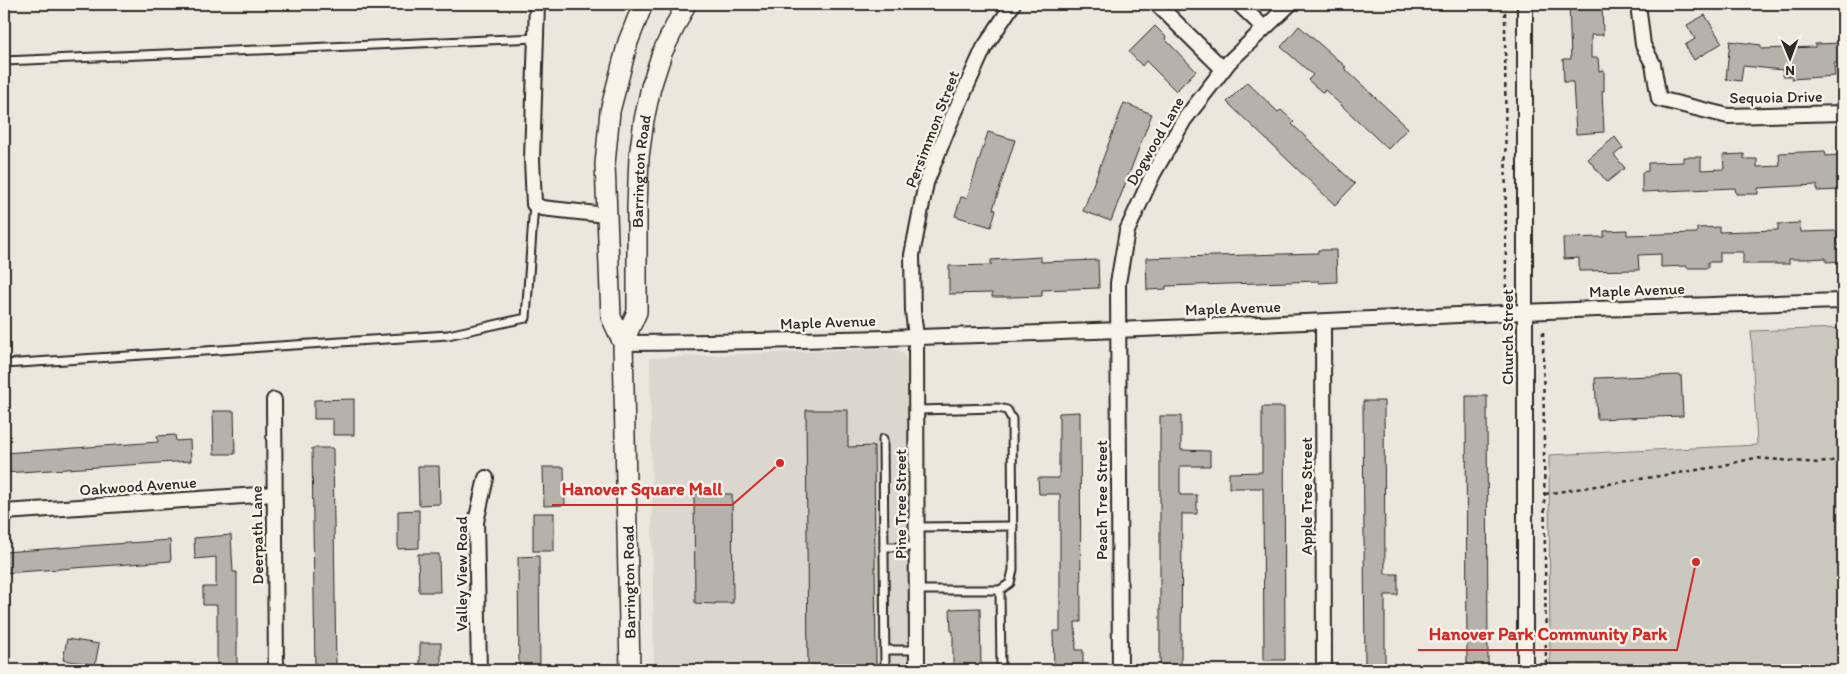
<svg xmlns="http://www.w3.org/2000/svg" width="1847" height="674" viewBox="0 0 1847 674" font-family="Itim,sans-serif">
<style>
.built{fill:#dbd7ce}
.green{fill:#cbc8bf;stroke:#7b7a75}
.building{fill:#b5b2ab;stroke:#2b2b2b}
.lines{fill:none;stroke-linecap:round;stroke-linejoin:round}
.lane-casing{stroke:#2b2b2b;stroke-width:11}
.street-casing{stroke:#2b2b2b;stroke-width:18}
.secondary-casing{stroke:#2b2b2b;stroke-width:22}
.path{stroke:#2b2b2b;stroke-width:2.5;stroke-dasharray:4 4;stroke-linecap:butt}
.lane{stroke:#f7f3e8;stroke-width:7}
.street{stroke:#f7f3e8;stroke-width:14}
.secondary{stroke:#f7f3e8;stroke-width:19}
.labels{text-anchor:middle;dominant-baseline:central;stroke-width:5;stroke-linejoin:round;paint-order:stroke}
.street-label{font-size:16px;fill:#2b2b2b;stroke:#f7f3e8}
.leader{fill:none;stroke:#d62828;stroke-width:2}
.callout-dot{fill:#d62828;stroke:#f7f3e8;stroke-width:2}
.callout-label{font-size:18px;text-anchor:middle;font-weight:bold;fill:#d62828;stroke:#f7f3e8;stroke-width:5;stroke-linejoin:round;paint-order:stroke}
</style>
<rect width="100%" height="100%" fill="#ebe7dd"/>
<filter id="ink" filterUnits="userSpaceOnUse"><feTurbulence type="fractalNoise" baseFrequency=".02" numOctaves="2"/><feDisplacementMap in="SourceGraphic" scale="10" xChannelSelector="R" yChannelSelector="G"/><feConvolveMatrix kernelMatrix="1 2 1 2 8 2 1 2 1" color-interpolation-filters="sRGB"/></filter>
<g filter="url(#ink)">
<polygon class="built" points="890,348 900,351 904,354 907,363 909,670 654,670 650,358"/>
<polygon class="green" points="1843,328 1843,670 1550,670 1549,455 1757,445 1751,331"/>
<g class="building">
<polygon points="1569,4 1602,4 1603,35 1591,35 1591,58 1598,58 1599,71 1604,70 1604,91 1602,91 1604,132 1576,134 1573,82 1564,82 1563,59 1571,59"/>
<polygon points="1705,15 1722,43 1694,60 1685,45 1695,39 1687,25"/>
<polygon points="1155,26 1166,37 1165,39 1196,71 1176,91 1146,61 1142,66 1129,52"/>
<polygon points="1299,26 1346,67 1344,68 1408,128 1388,149 1325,90 1323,93 1308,80 1313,75 1281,47"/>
<polygon points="1730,41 1761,45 1761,49 1815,47 1815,44 1843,43 1843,63 1834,63 1835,76 1792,79 1792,76 1783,76 1783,70 1743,66 1741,81 1726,79"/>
<polygon points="1247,82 1278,112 1281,110 1294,122 1292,124 1355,184 1335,205 1227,102"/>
<polygon points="1124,103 1152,114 1111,221 1083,211"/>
<polygon points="988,132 1015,140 993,209 996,210 991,227 955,216 961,197 967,198"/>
<polygon points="1615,137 1623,148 1614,155 1625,168 1607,182 1588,159"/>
<polygon points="1825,151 1826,156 1838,155 1840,190 1817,191 1817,185 1758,188 1758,194 1736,194 1735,188 1642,192 1642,172 1648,171 1648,163 1683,162 1683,157 1701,157 1701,170 1724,169 1723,155 1744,154 1744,159 1757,159 1757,167 1780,166 1779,153"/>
<polygon points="1800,223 1801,232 1837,231 1838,245 1842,245 1842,261 1826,262 1826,258 1806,259 1789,259 1789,264 1743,264 1743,252 1720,252 1720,262 1708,262 1708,268 1687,268 1687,266 1661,267 1661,254 1638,255 1639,270 1579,271 1579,258 1564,259 1563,238 1604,237 1604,231 1627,230 1627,235 1697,233 1697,228 1719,227 1719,232 1778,230 1778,224"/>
<polygon points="1318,250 1336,250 1337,282 1319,283 1319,281 1166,286 1166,289 1147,290 1146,258 1318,253"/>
<polygon points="1041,257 1041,262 1098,260 1099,288 1042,290 1042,296 1011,297 992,297 992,293 949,294 949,266 991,265 991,260"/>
<polygon points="1681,375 1683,416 1597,419 1595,378"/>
<polygon points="1466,396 1487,396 1488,670 1467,670"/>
<polygon points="354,399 354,435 333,435 333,419 314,419 314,400"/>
<polygon points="1363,401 1384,401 1385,574 1398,574 1398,595 1385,595 1385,670 1365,670"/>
<polygon points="1262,407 1284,407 1285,660 1264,660 1263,488 1229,488 1229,473 1262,472"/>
<polygon points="806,410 848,410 848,447 874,446 876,670 808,670"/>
<polygon points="213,411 234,411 235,454 214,454"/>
<polygon points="1080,412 1081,622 1075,622 1076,650 1083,650 1083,668 1054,668 1053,631 1060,631 1060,494 1039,494 1038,478 1059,478 1059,413"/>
<polygon points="1160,416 1181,416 1181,450 1210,451 1210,466 1180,466 1180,495 1197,495 1197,514 1182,514 1181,665 1160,665"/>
<polygon points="175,435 176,441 190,440 191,461 4,473 4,453 158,442 157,436"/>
<polygon points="312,448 333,448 336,670 315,670"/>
<polygon points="418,466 439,466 440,504 419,505"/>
<polygon points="543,467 564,467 565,505 544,506"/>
<polygon points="701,491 714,491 714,494 732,494 733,603 715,603 715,604 695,603 694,494 701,494"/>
<polygon points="419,510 419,548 398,549 398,511"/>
<rect x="533" y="513" width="21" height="38"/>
<polygon points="231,535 233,572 237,572 237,670 217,670 217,605 203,605 203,587 216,587 216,557 195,559 194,538"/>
<polygon points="170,540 171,561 4,573 4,552"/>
<polygon points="418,554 439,554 440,592 419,592"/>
<polygon points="539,556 540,670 519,670 518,557"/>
<polygon points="980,608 981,670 953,670 953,631 951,631 950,609"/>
<polygon points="67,639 99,644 95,665 63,660"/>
<rect x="420" y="643" width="21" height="27"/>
</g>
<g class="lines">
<g class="lane-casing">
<g id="lane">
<polyline points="4,61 536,38"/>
<polyline points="4,364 448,335 526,318 534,204"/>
<polyline points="883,439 885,670"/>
<polyline points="918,527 1013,526"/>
<polyline points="884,547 917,547"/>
<polyline points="917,590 1000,590 1010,583 1013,570 1012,419 1007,410 998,408 917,410"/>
<polyline points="1000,590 1001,670"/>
<polyline points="885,650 917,650"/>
</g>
</g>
<g class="street-casing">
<g id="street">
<polyline points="537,4 532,159 534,204 542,208 606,215"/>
<polyline points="1157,4 1223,69"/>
<polyline points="1239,4 1264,28"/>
<polyline points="1638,4 1643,45 1653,64 1659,99 1728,116 1843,113"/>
<polyline points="1323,322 1324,670"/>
<path d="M623,343C924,340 1224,326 1524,312C1631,307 1737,304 1843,301"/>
<polyline points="274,400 276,670"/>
<polyline points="4,512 274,494"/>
<polyline points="479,670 476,522 486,478"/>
<polyline points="917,670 916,337 913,311 912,255 926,183 950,123 984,48 1013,4"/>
<polyline points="1120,670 1118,283 1127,231 1153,174 1184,120 1229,62 1290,4"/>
<polyline points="1525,670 1525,4"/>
</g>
</g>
<g class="secondary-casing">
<g id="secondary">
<path id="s1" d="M623,343L637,312V207L639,157L644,120L651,87L662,53L686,4"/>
<polyline points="630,670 623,343 611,317 605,164 610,111 628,42 643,4"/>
</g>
</g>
<g class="path">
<polyline points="1505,4 1506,294"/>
<polyline points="1543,332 1546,670"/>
<polyline points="1545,494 1716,467 1755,458 1819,463 1832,461 1843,456"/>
</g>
<use href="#lane" class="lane"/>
<use href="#street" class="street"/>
<use href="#secondary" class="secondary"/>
</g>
</g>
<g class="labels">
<g class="street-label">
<text transform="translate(1776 97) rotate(-1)">Sequoia Drive</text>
<text transform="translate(932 129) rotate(-69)">Persimmon Street</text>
<text transform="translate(1155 141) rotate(-60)">Dogwood Lane</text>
<text stroke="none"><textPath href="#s1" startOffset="175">Barrington Road</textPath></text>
<text transform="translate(1637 290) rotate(-2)">Maple Avenue</text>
<text transform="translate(1233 308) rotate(-2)">Maple Avenue</text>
<text transform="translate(828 322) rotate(-2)">Maple Avenue</text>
<text transform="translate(1507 337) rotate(-90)">Church Street</text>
<text transform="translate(138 486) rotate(-4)">Oakwood Avenue</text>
<text transform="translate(1306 496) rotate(-90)">Apple Tree Street</text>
<text transform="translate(1101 500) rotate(-90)">Peach Tree Street</text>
<text transform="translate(900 504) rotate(-90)">Pine Tree Street</text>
<text transform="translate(257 535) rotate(-91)">Deerpath Lane</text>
<text transform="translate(461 574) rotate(-90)">Valley View Road</text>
<text transform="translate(629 582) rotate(-91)">Barrington Road</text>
</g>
</g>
<path class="leader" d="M780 463L732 505H552M1696 562L1677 650H1418"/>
<g class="callout-dot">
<circle cx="780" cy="463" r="5"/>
<circle cx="1696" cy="562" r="5"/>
</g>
<g class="callout-label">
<text x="642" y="495">Hanover Square Mall</text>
<text x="1548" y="640">Hanover Park Community Park</text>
</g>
<rect width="1847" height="674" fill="none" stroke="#f7f3e8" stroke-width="20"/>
<rect x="10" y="10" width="1827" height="654" fill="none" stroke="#2b2b2b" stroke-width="2" filter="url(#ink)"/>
<g transform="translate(1790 58) rotate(179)" stroke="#f7f3e8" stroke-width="4" paint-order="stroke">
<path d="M0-4L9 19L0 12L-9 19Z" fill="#2b2b2b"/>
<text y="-8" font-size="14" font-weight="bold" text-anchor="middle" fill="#2b2b2b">N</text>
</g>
</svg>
